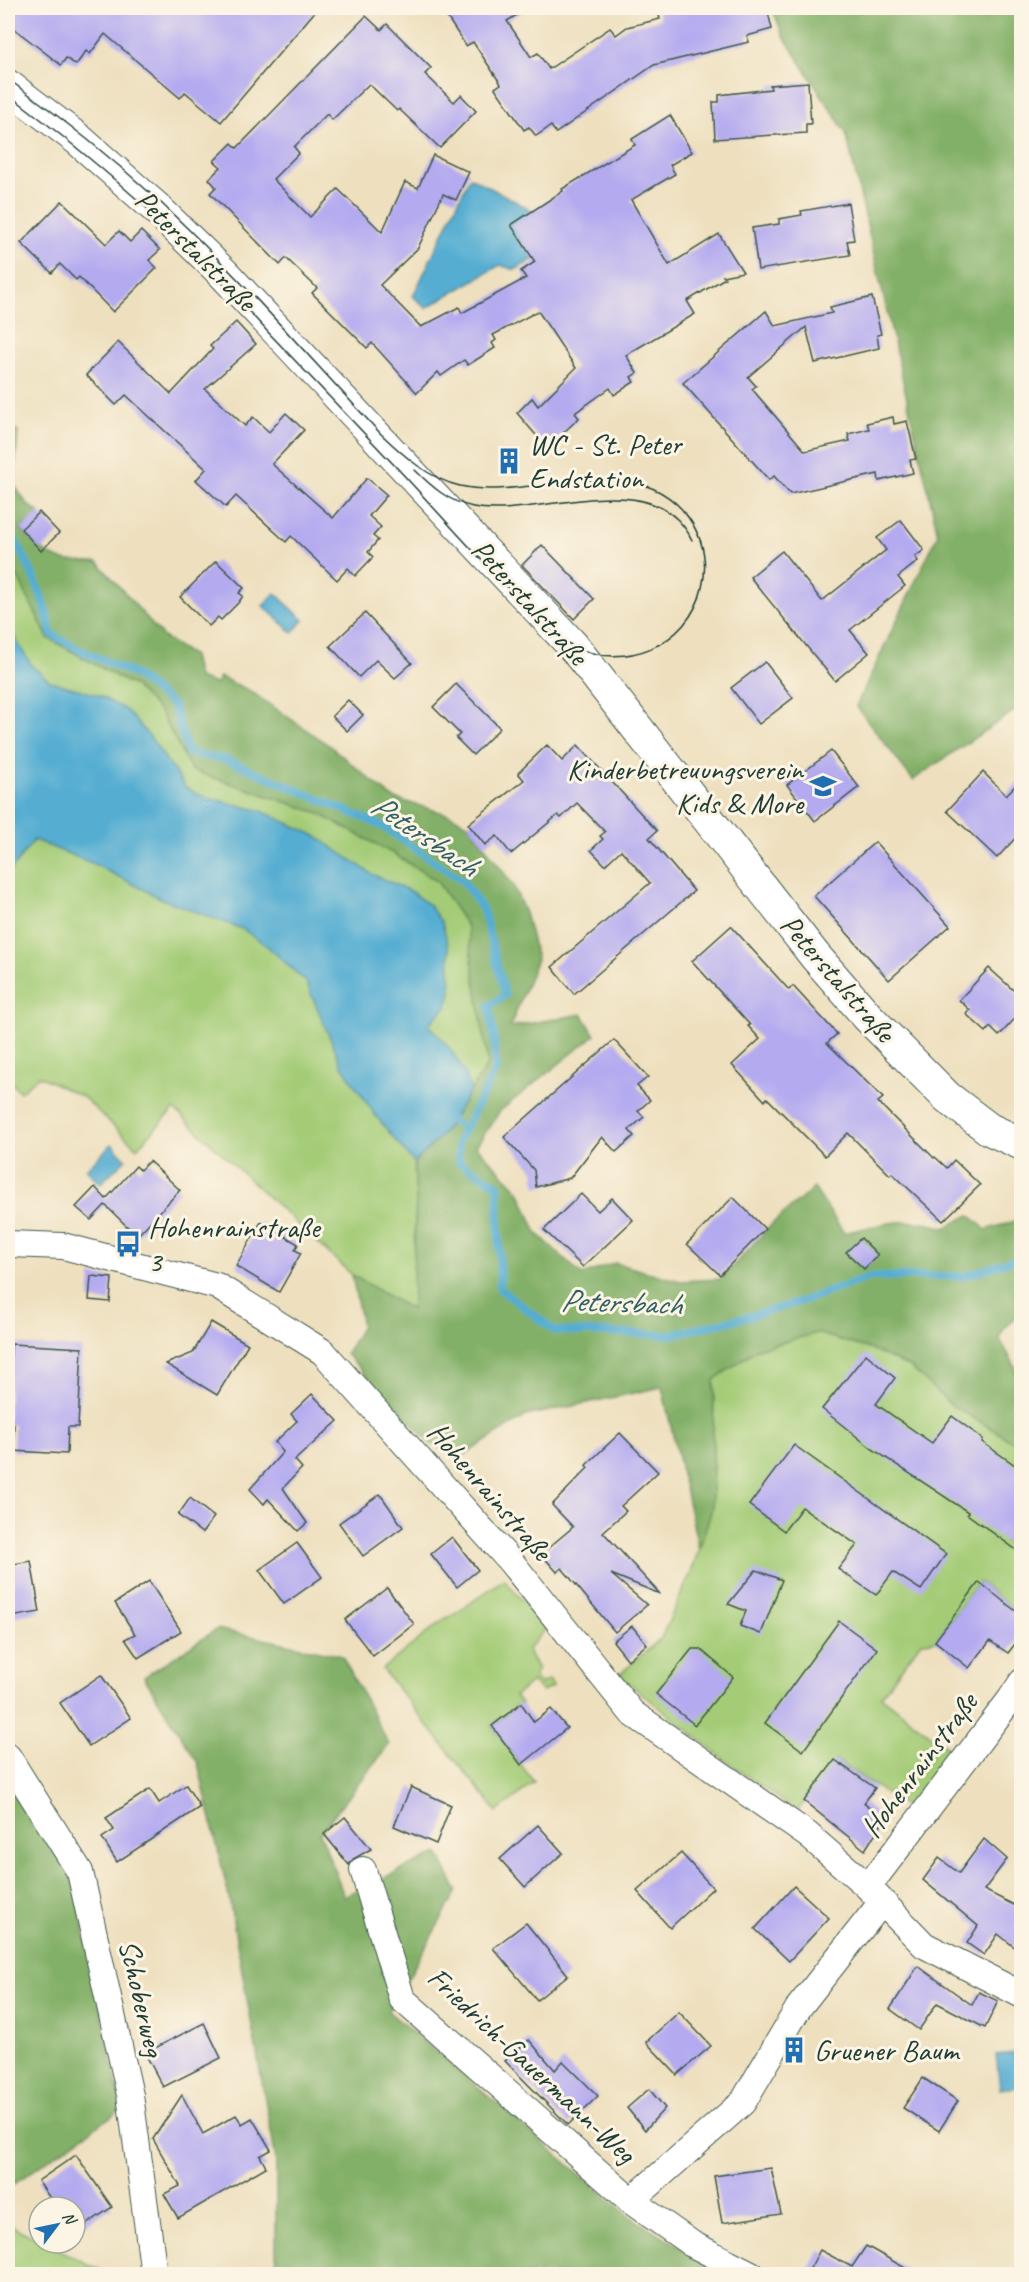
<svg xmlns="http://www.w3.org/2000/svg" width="1029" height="2282" viewBox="0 0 1029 2282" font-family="Caveat,sans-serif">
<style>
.green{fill:#a4cc77;stroke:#628456;stroke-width:1.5}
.forest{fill:#83b068;stroke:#51764e;stroke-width:1.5}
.water{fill:#54add2;stroke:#3a7583;stroke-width:1.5}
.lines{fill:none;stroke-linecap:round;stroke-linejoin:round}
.stream{stroke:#54add2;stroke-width:8}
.building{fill:#b4aaf0}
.minor-casing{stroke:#3e5549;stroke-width:28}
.tertiary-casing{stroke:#3e5549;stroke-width:34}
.minor{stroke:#fff;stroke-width:26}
.tertiary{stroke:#fff;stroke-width:32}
.tram{stroke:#1f3d34;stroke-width:1.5}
.labels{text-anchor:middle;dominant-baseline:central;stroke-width:6;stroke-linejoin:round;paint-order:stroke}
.street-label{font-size:30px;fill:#1f3d34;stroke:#fcf5e5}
.poi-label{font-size:30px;fill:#1f3d34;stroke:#fcf5e5;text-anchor:start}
.water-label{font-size:32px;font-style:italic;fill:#2f5f63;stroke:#fcf5e5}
</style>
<rect width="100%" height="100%" fill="#fcf5e5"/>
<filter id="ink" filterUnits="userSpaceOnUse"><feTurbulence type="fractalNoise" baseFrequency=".0167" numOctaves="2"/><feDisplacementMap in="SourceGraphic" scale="12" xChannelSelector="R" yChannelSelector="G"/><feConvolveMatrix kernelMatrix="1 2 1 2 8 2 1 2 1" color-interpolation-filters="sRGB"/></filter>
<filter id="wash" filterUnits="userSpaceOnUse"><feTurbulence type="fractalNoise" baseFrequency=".008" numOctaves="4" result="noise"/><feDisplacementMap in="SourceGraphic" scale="24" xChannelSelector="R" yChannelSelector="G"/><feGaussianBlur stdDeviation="1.35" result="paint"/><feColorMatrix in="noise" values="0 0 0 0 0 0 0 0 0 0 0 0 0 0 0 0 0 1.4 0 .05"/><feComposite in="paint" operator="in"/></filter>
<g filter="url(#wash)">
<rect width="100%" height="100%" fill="#eee0bf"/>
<g class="green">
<polygon points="8,557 48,638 134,686 161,713 191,770 316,812 395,854 437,881 467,926 488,1064 442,1135 414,1163 416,1198 412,1311 352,1275 174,1109 137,1148 83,1097 39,1076 20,1092 8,1079"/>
<polygon points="817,1333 870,1349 910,1367 953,1406 993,1429 1021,1448 1021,1520 1005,1542 1021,1554 1021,1597 1015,1610 979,1582 935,1641 921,1642 881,1696 952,1752 912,1811 836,1760 797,1812 726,1761 619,1675 661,1638 691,1573 712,1508 714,1380 757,1349"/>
<polygon points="504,1579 546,1629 527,1650 538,1669 534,1676 540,1684 549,1680 553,1686 543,1692 532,1682 515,1696 521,1703 492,1726 534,1782 497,1812 382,1669 446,1618 452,1616"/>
<polygon points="8,2224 39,2240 39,2243 45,2243 108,2274 8,2274"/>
</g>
<g class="forest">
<polygon points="772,8 1021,8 1021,706 913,780 856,706 938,534 846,133 784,37"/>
<path d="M8,423L18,432L14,485L28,505L39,512L21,529C50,560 56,562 98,562L163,637L193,656L198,678L216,684L220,677L250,691L330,746L393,798L450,815L468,824L513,885L525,913L537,959L510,1027L582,1014L595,1035L500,1111L476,1146L519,1191L537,1233L582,1275L615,1263L680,1281L721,1279L774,1222L814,1188L844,1233C884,1224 904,1215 945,1228L970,1215L986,1230L1021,1219V1312L1003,1330L1000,1340L1015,1366L1019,1380L1021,1382V1448L993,1429L952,1406L910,1367L870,1349L817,1333L757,1349L714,1380L712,1508L699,1550L662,1387L526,1416L459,1458L431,1444L346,1354L362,1326L352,1275L412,1310L416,1198L414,1163L442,1135L488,1064L467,926L437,881L394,854L316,812L191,770L161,713L134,686L48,638L8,557Z"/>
<polygon points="217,1629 342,1656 389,1745 320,1833 344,1896 438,1853 457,1891 389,2012 629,2216 726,2274 276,2274 276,2160 228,1893 198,1763 144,1677"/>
<polygon points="8,1771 73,1878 122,2109 8,2188"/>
</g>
<g class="water">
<polygon points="470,177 528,208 561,243 515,270 500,265 426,308 413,296"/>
<polygon points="275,593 304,620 293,633 263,606"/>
<path d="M8,627L32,666L50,681L98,695L126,710L150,737L186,788L202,796L262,811L314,835L372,874L410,891L429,905L442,923L449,948L451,994L446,1007L428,1025C448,1043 463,1065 471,1090L442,1135L414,1163L375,1115L342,1066L306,982L267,946L242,929L162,899L94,864L34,840L8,874Z"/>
<polygon points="112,1144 126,1159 100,1184 86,1169"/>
<polygon points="1014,2053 1018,2087 1000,2089 996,2055"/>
</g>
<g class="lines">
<g class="stream">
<path d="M8,527C27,561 45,595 51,634L80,650L134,674L173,705L188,753L227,760L382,826L463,881L483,910L505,995L489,1006L494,1035L496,1069L458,1142L459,1162L498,1185L500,1289L555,1331L670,1335L751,1316L800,1302L870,1277L965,1276L1022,1257"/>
<polyline points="445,1115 463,1129"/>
</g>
</g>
<g id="blocks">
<g class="building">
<polygon points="8,8 318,8 221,122 185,92 180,98 105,34 90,54 86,51 76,65 66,58 61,65 8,24"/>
<polygon points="441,8 528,8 507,21 531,57 538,53 549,69 610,28 616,35 627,27 660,19 658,11 672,8 767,8 772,29 747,36 749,42 654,65 556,133 551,126 536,136 529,127 524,130 495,88 501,84 473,42 466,46"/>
<polygon points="366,16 381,30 387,24 431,68 425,74 454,102 461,95 476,111 440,148 399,109 397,111 369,84 332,120 327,114 294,147 299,153 273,179 310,217 338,189 382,232 405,182 418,188 433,155 469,172 456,200 443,194 418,248 380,285 421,327 459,307 462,313 526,278 521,271 535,262 511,225 563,191 562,189 635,145 632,139 670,115 692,152 670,165 675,174 631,200 669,265 719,234 743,272 723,276 725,278 687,301 695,314 626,355 637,373 631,377 634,382 614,395 610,388 575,413 579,418 547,448 517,413 532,398 538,406 576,368 538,311 493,335 496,340 492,343 495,348 468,365 464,360 441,376 438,372 417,393 372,343 367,348 312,293 317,288 286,258 280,265 210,193 216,187 209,179 221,167 214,161 232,143 237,148"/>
<polygon points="808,82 811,124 806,124 806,133 715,139 713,102 719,102 719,95 771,89 770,85"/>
<polygon points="62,201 106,244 119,231 130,242 141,231 160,250 149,260 157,268 113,312 79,277 76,280 60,264 52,273 21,243"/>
<polygon points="848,203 854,240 847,241 850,255 758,270 752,228 779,224 779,219 802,215 801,211"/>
<polygon points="872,297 881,334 877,335 879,348 815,363 806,327 748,377 756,386 752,389 805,451 850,441 848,434 869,429 867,423 893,417 894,424 907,421 916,459 910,460 913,473 879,481 878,474 790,494 774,476 769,480 683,383 766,311 775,326 832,313 830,307"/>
<polygon points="236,322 256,344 205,389 245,426 253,417 269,432 286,413 304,430 272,464 333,518 367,478 387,495 369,516 381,527 373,536 378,540 368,552 373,557 355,576 348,568 337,580 291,536 286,542 236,496 226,507 196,480 206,469 126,395 116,405 86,375 118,342 171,394 213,349 210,346"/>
<polygon points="39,512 59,533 41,551 21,529"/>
<polygon points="901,520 924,550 915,557 918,561 898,577 905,586 850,630 869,653 835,681 750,577 782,551 822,601 886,550 877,538"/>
<polygon points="542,545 594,599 574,619 522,565"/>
<polygon points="216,561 244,588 239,593 243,596 238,603 221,620 218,617 209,626 180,597"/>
<polygon points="365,613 412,663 395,678 376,660 359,677 330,646"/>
<polygon points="765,662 793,698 759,724 731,688"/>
<polygon points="456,684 500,728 473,755 456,738 460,734 433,707"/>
<polygon points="348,700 363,715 347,731 332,716"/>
<polygon points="547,745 562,761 578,745 657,831 649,838 694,891 574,994 552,967 650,883 621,850 605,865 591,850 603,839 600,836 605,832 577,803 561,818 558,815 511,854 497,836 485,845 468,824 524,780 518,773"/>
<polygon points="831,751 859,787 815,821 787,785"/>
<polygon points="983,772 1006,795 1022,779 1022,831 997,858 947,811"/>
<polygon points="875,842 950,926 889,980 814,896"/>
<polygon points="731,926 789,990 793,986 837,1034 827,1043 883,1098 878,1102 934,1158 935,1157 947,1168 954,1160 980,1185 943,1221 892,1173 890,1175 848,1133 825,1156 767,1098 765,1101 732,1065 760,1039 748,1026 750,1025 692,961"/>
<polygon points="989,968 1022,998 1022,1011 999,1036 990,1027 986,1032 966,1014 970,1010 959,1000"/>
<polygon points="614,1040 648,1077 637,1086 650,1100 638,1111 644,1117 629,1130 634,1136 616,1152 602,1137 570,1178 536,1187 534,1170 504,1137"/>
<polygon points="149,1161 180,1190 137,1236 105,1205 91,1220 76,1207 95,1187 106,1199 136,1166 140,1170"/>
<polygon points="581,1194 598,1211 612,1198 633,1220 583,1267 544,1230"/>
<polygon points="733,1197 765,1229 720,1275 687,1244"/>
<polygon points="261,1222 298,1244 295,1250 301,1253 279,1292 236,1266"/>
<polygon points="861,1238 878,1255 864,1269 846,1252"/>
<polygon points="91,1276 112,1278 110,1302 89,1300"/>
<polygon points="211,1322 248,1344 217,1395 166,1364 193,1353"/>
<polygon points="11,1344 82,1348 78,1427 68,1427 67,1454 13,1451 14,1425 8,1425"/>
<polygon points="866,1354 895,1378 876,1404 932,1443 952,1416 983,1439 982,1442 1022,1470 1022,1554 967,1514 968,1512 871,1448 822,1409"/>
<polygon points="312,1394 338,1421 295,1460 302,1468 283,1488 307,1523 298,1531 268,1499 264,1504 250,1489 283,1452 275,1442 297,1421 291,1414"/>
<polygon points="620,1433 658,1472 621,1506 626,1511 603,1532 660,1594 611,1574 647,1605 615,1632 562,1568 557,1572 541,1554 573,1527 552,1505 588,1468 586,1465"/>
<polygon points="794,1445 946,1554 921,1590 893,1572 876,1595 838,1569 857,1545 802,1507 784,1531 749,1505"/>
<polygon points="380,1494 403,1527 363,1556 339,1523"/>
<polygon points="190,1498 214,1517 202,1533 178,1515"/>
<polygon points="452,1537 478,1570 457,1587 431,1554"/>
<polygon points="297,1543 322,1577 284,1604 259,1570"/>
<polygon points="31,1561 40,1612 11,1617 8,1594 8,1565"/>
<polygon points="756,1570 782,1580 761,1634 740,1626 746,1611 728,1604"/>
<polygon points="149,1581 181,1631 138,1658 125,1639 135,1634 115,1603"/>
<polygon points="979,1582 1022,1616 1022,1635 1008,1653 990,1641 969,1668 935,1641"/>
<polygon points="387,1588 414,1624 373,1656 345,1620"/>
<polygon points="839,1621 877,1649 803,1751 765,1723"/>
<polygon points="632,1626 647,1644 628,1660 613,1641"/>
<polygon points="692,1649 700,1649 733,1677 695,1725 656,1694"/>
<polygon points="101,1675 131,1718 89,1746 60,1703"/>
<polygon points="521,1703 534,1722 551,1709 567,1728 521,1765 492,1726"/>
<polygon points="835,1760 875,1788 864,1803 884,1820 865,1850 804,1801"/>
<polygon points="186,1785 200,1807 117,1862 102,1838 114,1830 106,1818 150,1789 159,1803"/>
<polygon points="411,1787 451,1805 436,1844 394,1826"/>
<polygon points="345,1817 371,1849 353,1859 349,1865 324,1834"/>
<polygon points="538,1825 563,1853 525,1887 500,1859"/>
<polygon points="984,1839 1007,1859 984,1890 1022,1909 1022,1953 998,1934 984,1955 967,1943 978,1926 923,1880 939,1858 959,1873"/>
<polygon points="681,1853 713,1888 670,1928 637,1891"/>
<polygon points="794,1886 829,1918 789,1961 755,1929"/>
<polygon points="526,1923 568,1975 537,2000 493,1948"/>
<polygon points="918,1966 972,2005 979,1992 998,2001 985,2028 937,2003 919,2030 890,2009"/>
<polygon points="679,2012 711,2046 677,2075 646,2042"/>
<polygon points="204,2023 221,2058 163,2087 145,2053"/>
<polygon points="529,2040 555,2070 563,2061 598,2096 568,2125 505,2061"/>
<polygon points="923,2078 958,2101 939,2131 903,2108"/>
<polygon points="649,2089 665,2108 645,2130 627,2108"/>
<polygon points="182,2095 203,2134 236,2115 242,2124 252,2118 271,2150 260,2156 266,2167 178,2218 164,2194 180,2186 153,2139"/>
<polygon points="76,2155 112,2207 75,2232 75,2207 43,2207 52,2201 38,2181"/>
<polygon points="771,2168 781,2214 722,2223 714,2176"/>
<polygon points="866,2246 916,2274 807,2274 820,2250 852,2267"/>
</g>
</g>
</g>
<g filter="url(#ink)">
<use href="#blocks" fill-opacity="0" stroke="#3e5549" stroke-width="1.5"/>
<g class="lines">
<g class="minor-casing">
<g id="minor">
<polyline points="8,1244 63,1246 217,1286 323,1352 511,1562 632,1713 808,1835 868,1887 924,1945 1022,1995"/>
<polyline points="8,1757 80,1872 130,2095 154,2274"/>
<polyline points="363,1870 402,1999 631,2201 743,2102 799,2007 882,1902"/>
<polyline points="868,1887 1010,1700 1022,1682"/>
<polyline points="631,2201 692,2244 751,2274"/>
</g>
</g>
<g class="tertiary-casing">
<polyline id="tertiary" points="8,86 79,140 155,207 224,274 573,646 815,956 868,1017 947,1097 989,1129 1022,1144"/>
</g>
<use href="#minor" class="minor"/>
<use href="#tertiary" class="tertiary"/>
<g class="tram">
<path d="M8,79C61,117 112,158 160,202C238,275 308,356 381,434C403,455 429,479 460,486C531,502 637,445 688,517C703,538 708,563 702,588C689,646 622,672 571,645C549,633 532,612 515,595C475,554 437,511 398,469C354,423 310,376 266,330C229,290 191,248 151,212C105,170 57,131 8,94"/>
<path d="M415,470C432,487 449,502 473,507C538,520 654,461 692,540"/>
</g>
</g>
</g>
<defs>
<g id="building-bare" transform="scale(2.07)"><path d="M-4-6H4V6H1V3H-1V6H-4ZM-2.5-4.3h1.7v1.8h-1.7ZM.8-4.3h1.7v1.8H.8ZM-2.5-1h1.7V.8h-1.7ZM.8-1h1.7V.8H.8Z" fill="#1f6fb2" stroke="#fcf5e5" stroke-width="2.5" paint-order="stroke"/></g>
<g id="school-bare" transform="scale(2.07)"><path d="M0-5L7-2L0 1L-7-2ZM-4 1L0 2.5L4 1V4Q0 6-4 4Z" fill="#1f6fb2" stroke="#fcf5e5" stroke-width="2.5" paint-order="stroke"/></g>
<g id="bus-bare" transform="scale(2.07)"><path d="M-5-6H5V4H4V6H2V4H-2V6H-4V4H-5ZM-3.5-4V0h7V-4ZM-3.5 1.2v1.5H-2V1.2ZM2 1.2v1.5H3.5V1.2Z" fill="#1f6fb2" stroke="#fcf5e5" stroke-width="2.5" paint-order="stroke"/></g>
</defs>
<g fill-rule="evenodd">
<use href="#building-bare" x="509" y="461"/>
<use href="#school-bare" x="823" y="786"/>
<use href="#bus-bare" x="128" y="1244"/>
<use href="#building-bare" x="794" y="2050"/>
</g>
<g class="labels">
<g class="street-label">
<text transform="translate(196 250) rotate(45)">Peterstalstraße</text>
<text transform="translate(530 602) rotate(48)">Peterstalstraße</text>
<text transform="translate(838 978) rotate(49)">Peterstalstraße</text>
<text transform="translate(490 1491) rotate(49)">Hohenrainstraße</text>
<text transform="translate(919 1765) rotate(-53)">Hohenrainstraße</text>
<text transform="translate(142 1998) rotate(77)">Schoberweg</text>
<text transform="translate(532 2065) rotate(43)">Friedrich-Gauermann-Weg</text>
</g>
<g class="poi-label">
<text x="529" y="444">WC - St. Peter<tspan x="529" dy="34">Endstation</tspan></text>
<text x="803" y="769" text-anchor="end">Kinderbetreuungsverein<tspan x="803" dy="34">Kids &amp; More</tspan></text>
<text x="148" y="1227">Hohenrainstraße<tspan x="148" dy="34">3</tspan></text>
<text x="814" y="2050">Gruener Baum</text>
</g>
<g class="water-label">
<text transform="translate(425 835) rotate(34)">Petersbach</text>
<text transform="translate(621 1302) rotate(2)">Petersbach</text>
</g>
</g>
<rect width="1029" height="2282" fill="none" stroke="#fcf5e5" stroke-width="30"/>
<g transform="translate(57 2225) rotate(58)"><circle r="28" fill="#fcf5e5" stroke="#a4ab9e" stroke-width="1.5"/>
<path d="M0-4.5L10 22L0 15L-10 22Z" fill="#1f6fb2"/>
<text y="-9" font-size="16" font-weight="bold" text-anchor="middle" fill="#1f3d34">N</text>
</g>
</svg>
